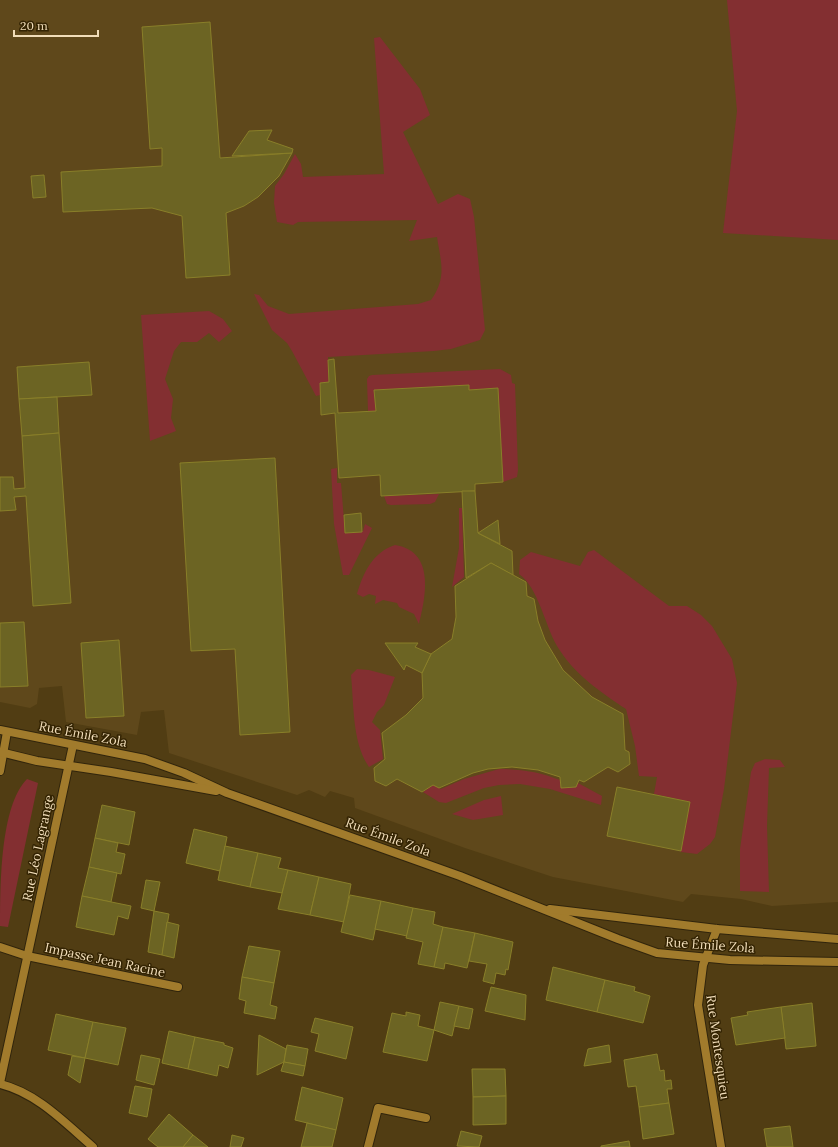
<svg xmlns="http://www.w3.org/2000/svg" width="838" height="1147" viewBox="0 0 838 1147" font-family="Lora,serif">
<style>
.built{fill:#5f481b}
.green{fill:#832f31}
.building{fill:#6c6423;stroke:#897f29}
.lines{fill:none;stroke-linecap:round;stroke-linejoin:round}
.minor-casing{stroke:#31250c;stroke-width:10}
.tertiary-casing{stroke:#31250c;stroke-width:10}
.minor{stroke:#a17b2c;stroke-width:8}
.tertiary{stroke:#a17b2c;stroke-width:8}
.labels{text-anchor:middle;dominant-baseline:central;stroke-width:3;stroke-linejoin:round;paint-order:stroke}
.street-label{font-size:13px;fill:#f1ddb9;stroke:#342403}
</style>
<rect width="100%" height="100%" fill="#513d13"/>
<polygon class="built" points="0,0 838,0 838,902 772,906 741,899 691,894 683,902 553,877 465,848 355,808 354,798 330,791 325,797 309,790 297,795 169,753 164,710 141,712 137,735 66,722 62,686 39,688 37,704 30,708 0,702"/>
<g class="green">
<polygon points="727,0 838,0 838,240 723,233 737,111"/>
<path d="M380,37L420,89L430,115L403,132L438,204L458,194L470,199L474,217L485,330L480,340L451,349L434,351L328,357L329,382L320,383V395L316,396L292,351L287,343L272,330L254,294L259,295L268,306L289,314L418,304L431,300C447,277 441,263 437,237L409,241L417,220L298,222L293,225L277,222L274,203L275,186L284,174L295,154L301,164L303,177L384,174L374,38Z"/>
<polygon points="209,311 223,319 232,331 219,342 209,333 197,342 181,342 174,351 165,379 173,399 171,418 176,431 150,441 141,315"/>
<polygon points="500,369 511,375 512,383 515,384 518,470 517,477 503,482 498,388 469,390 468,385 374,391 376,411 368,411 367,379 369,376 372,375"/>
<polygon points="337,468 337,483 341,483 345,533 363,531 365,524 372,528 349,575 343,575 334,524 331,469"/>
<polygon points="439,494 435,502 430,504 391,505 387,504 384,496"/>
<polygon points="459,508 462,508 464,577 452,587 459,548"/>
<path d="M395,545C435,551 426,596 419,624L414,614L399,607L397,603L383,600L375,604L376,596L369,594L363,597L357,594C363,573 373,552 395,545Z"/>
<path d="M594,550L669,606H687L701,615L712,626L732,659L737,683L724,789L715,837L710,844L697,854L681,852L690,802L654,794L657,777L639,776L635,746L626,709C599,691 574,674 557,646C545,625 538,587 519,574L520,560L531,552L580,566L588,552Z"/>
<path d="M357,669L369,670L395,677L384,705L377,712L372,722L380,730L383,759L369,767C352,742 354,705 351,675Z"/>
<polygon points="765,759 780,760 785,767 769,768 767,826 769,892 740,891 740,849 751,772 755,763"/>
<path d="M499,769C521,769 540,772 560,780L561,788L578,783L602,796L601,805L550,789L520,784L499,785L484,788L446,803L439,802L423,792L433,785L441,789L464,779Z"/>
<path d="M27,779L38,783L8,927L0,926C0,886 0,806 27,779Z"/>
<polygon points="501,796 503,815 473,820 452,814 484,800"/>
</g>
<g class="building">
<polygon points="210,22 220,158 292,153 279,176 258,197 244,206 226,213 230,275 186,278 182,216 152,208 63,212 61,172 162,166 162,148 150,149 142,27"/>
<polygon points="272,130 267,140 293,149 292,153 232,156 249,131"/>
<polygon points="44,175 46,197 33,198 31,176"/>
<polygon points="334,359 338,413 376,411 374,390 469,385 469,390 498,388 503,482 475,484 475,491 381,496 380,475 339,478 335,413 321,415 320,383 329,382 328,360"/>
<polygon points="89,362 92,395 19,399 17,367"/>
<polygon points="57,397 59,433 22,436 19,399"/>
<polygon points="59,433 71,603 33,606 26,496 14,497 16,510 0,511 0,477 13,477 14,489 25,488 22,436"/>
<polygon points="275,458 290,732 240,735 235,649 191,651 180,463"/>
<polygon points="462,491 475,491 478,533 512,551 513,575 491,563 466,578"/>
<polygon points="361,513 362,532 345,533 344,515"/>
<polygon points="498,520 500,544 478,533"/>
<polygon points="491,563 526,582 527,596 534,599 538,621 545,640 563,670 592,697 623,714 625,750 629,752 630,764 618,772 608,767 584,782 579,780 576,787 561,788 560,777 538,770 512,767 488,769 473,773 439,788 433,785 422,792 397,779 386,786 375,781 374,768 385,759 382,733 406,715 423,698 422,673 431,654 452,639 456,617 455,586"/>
<polygon points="24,622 28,686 0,687 0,623"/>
<polygon points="119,640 124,716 86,718 81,643"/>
<polygon points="385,643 418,643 415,647 431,654 422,673 406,665 404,670"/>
<polygon points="617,787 690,802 681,851 607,836"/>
<polygon points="102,805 135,812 129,845 95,838"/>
<polygon points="194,829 227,837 220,871 186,863"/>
<polygon points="95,838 118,843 116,852 125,854 121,874 89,867"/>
<polygon points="225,846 258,853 250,887 218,880"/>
<polygon points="258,853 281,858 278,868 288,870 282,893 250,887"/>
<polygon points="89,867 117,873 111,902 82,896"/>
<polygon points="288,870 319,877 310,915 278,909"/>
<polygon points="319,877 351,884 344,922 310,915"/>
<polygon points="146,880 160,882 154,911 141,908"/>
<polygon points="350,895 381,901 373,940 341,932"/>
<polygon points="82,896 131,906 128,919 118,916 114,935 76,927"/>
<polygon points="381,901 413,908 407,936 375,929"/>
<polygon points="413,908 435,912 433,924 443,927 434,967 418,964 423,942 406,938"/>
<polygon points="154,911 169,914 162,955 148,952"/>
<polygon points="167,922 179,925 174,958 162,955"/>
<polygon points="443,927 475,933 467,968 445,963 444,969 434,967"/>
<polygon points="475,933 513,942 508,970 506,969 505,975 496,973 494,984 483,981 487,964 469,961"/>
<polygon points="249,946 280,951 274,983 242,977"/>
<polygon points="553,967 605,980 597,1012 546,1000"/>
<polygon points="242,977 274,983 270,1005 277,1007 275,1019 244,1013 246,1001 239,999"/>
<polygon points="605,980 635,987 634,991 650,996 643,1023 597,1012"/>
<polygon points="491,987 526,995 525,1020 485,1011"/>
<polygon points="440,1002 459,1006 452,1036 434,1030"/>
<polygon points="812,1003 816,1046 786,1049 781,1007"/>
<polygon points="459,1006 473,1009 469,1029 454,1026"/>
<polygon points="781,1007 785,1038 736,1045 731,1018 748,1015 747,1012"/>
<polygon points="406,1012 420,1015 418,1026 434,1030 427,1061 383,1052 392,1013 406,1016"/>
<polygon points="56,1014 93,1022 85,1058 48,1050"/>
<polygon points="315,1018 353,1027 346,1059 315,1051 319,1034 311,1032"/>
<polygon points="93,1022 126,1028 118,1065 85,1058"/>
<polygon points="169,1031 195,1037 188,1069 162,1063"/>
<polygon points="259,1035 286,1049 284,1062 257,1075"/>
<polygon points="195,1037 224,1043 224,1045 233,1048 228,1068 219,1065 217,1076 188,1069"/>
<polygon points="287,1045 308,1049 305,1066 284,1062"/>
<polygon points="609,1045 611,1062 584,1066 588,1049"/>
<polygon points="657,1054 660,1071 664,1070 665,1081 671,1080 672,1089 667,1089 669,1103 639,1107 636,1086 628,1087 624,1060"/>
<polygon points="141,1055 160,1059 154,1085 136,1080"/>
<polygon points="72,1056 85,1058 80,1083 68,1075"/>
<polygon points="284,1062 305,1066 303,1076 281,1071"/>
<polygon points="472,1069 505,1069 506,1096 473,1097"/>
<polygon points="135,1086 152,1089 147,1117 129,1113"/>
<polygon points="302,1087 343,1098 336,1130 295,1120"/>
<polygon points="506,1096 506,1124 473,1125 473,1097"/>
<polygon points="669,1103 674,1134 643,1139 639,1107"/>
<polygon points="169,1114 193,1135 183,1147 158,1147 148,1139"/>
<polygon points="307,1123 336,1130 332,1147 301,1147"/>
<polygon points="790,1126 793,1147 767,1147 764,1129"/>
<polygon points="461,1131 482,1136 479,1147 457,1146"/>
<polygon points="193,1135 208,1147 183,1147"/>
<polygon points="232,1135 244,1138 241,1147 230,1147"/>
<polygon points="629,1141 630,1147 601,1147 601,1146"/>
</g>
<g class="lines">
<g class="minor-casing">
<g id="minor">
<polyline points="0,771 7,732"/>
<polyline points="717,929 703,965 698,1005 721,1147"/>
<polyline points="0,947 27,956 178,987"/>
<polyline points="0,1083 73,745"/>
<path d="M0,1084C37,1093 65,1123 93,1147"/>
<polyline points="368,1147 378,1108 426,1118"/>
</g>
</g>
<g class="tertiary-casing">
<g id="tertiary">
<polyline points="0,730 145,759 184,773 227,793 460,876 618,939 657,953 730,960 838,962"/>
<polyline points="0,752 37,761 111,772 216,791"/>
<polyline points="550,909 717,929 838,939"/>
</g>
</g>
<use href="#minor" class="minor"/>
<use href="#tertiary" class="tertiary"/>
</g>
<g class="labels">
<g class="street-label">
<text transform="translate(83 734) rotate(11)">Rue Émile Zola</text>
<text transform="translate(388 837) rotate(20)">Rue Émile Zola</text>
<text transform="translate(38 848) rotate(-78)">Rue Léo Lagrange</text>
<text transform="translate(710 945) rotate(4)">Rue Émile Zola</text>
<text transform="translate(105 960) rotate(12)">Impasse Jean Racine</text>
<text transform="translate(718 1047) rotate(82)">Rue Montesquieu</text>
</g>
</g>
<path d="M14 30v6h84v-6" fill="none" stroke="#f1ddb9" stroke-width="2"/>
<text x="20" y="30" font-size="12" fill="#f1ddb9" stroke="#342403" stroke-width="3" paint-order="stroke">20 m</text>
</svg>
